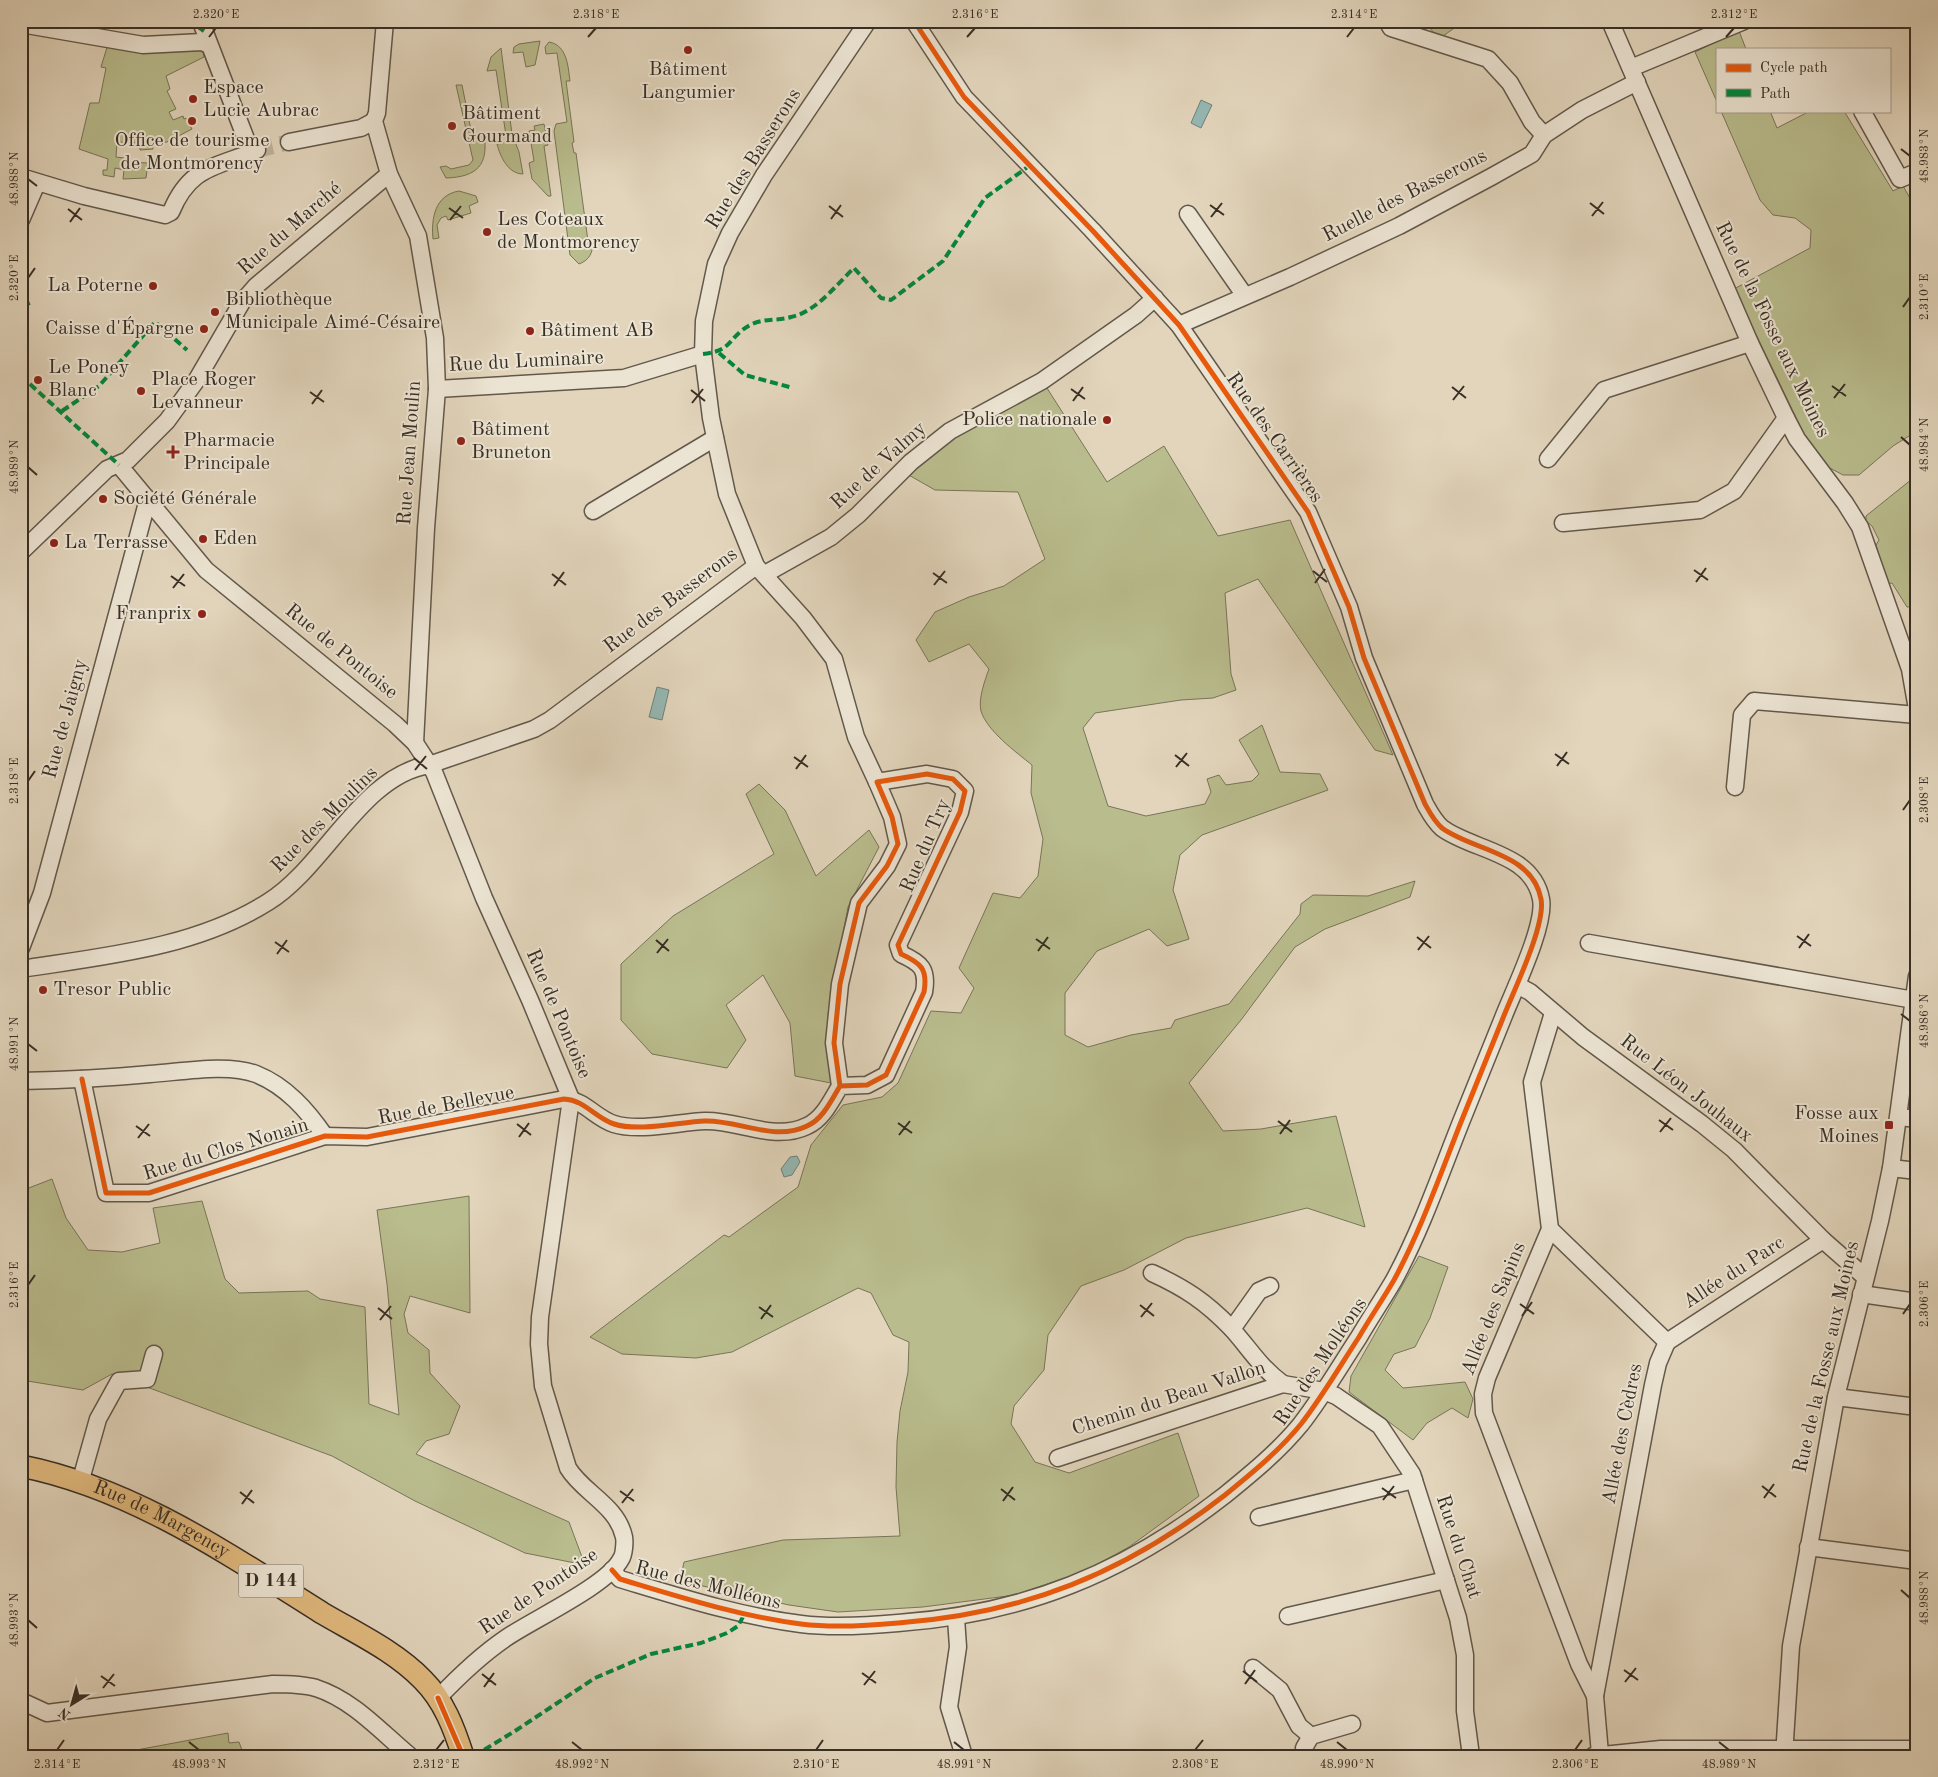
<svg xmlns="http://www.w3.org/2000/svg" width="1938" height="1777" viewBox="0 0 1938 1777" font-family="'Old Standard TT',serif">
<style>
.green{fill:#b9bc8d;stroke:#787559}
.water{fill:#95b8b4;stroke:#70817b}
.lines{fill:none;stroke-linecap:round;stroke-linejoin:round}
.minor-tunnel{stroke:#c0b49e;stroke-width:16;stroke-dasharray:16 8;stroke-linecap:butt}
.minor-casing{stroke:#62584b;stroke-width:19}
.major-casing{stroke:#382e25;stroke-width:24}
.minor{stroke:#ece4d3;stroke-width:16}
.major{stroke:#e1ba7e;stroke-width:21}
.quiet{stroke:#00873e;stroke-width:4;stroke-dasharray:8 4;stroke-linecap:butt}
.cycleway-casing{stroke:#ece4d3;stroke-width:8}
.cycleway{stroke:#e8590c;stroke-width:5}
.ticks{fill:none;stroke:#382e25;stroke-width:2}
.poi-dot{fill:#8f2418;stroke:#ece4d3;stroke-width:2}
.labels{text-anchor:middle;dominant-baseline:central;stroke-width:4;stroke-linejoin:round;paint-order:stroke}
.shield{fill:#ece4d3;stroke:#6e6559;stroke-width:1}
.shield-label{font-size:19px;font-weight:bold;fill:#382e25}
.poi-label{font-size:20px;fill:#382e25;stroke:#ece4d3;text-anchor:start}
.street-label{font-size:20px;fill:#382e25;stroke:#ece4d3}
.neatline{fill:none;stroke:#382e25;stroke-width:2}
.ticks-label{font-size:12px;text-anchor:middle;fill:#382e25}
</style>
<rect width="100%" height="100%" fill="#e2d5bc"/>
<filter id="stains"><feTurbulence type="fractalNoise" baseFrequency=".004" numOctaves="4"/><feColorMatrix values="0 0 0 0 .2 0 0 0 0 .09 0 0 0 0 .02 0 0 0 .5 -.17"/></filter>
<radialGradient id="worn" r=".72"><stop offset=".6" stop-color="#630" stop-opacity="0"/><stop offset="1" stop-color="#630" stop-opacity=".3"/></radialGradient>
<g class="green">
<polygon points="1424,21 1464,21 1439,39"/>
<polygon points="1739,31 1746,49 1717,49 1717,102 1695,52"/>
<polygon points="540,41 535,65 526,67 523,52 513,53 514,47 519,44"/>
<polygon points="202,42 204,57 166,76 170,89 167,91 176,109 169,112 173,120 183,116 184,119 186,118 192,129 167,142 153,143 153,149 140,150 140,143 117,142 116,157 124,158 127,162 148,163 146,178 123,179 124,170 115,168 114,177 103,175 103,170 107,170 108,159 79,149 90,103 99,103 106,68 101,67 108,44"/>
<path d="M549,42C567,45 568,66 570,81H566L574,142L572,143L574,153H576L588,241H593C593,252 590,260 579,264L570,255L554,131L556,124L567,122L557,53L546,54L545,47Z"/>
<path d="M501,48L512,134L519,152L523,174C508,174 500,156 497,144L507,142L496,70L487,71L491,57Z"/>
<path d="M456,85H462L472,135L484,134C489,165 477,177 446,178L440,167L446,166L451,169L469,165L473,160Z"/>
<polygon points="1721,111 1770,111 1777,128 1810,111 1844,111 1893,191 1903,186 1917,210 1917,431 1893,446 1859,475 1843,475 1828,467 1804,434 1734,289 1810,248 1811,230 1795,218 1773,215 1760,200"/>
<polygon points="544,124 548,145 544,146 551,196 548,196 532,179 529,163 534,161 529,131 535,130 534,126"/>
<path d="M459,191L476,196L478,202L469,206L471,213L448,220L446,216L441,218L437,225L439,238L433,239C431,218 435,195 459,191Z"/>
<path d="M1045,385L1107,482L1164,446L1218,536L1290,520L1393,755L1375,750L1258,579L1225,593L1231,674L1236,690L1213,698L1181,700L1095,713L1083,728L1108,806L1146,816L1205,804L1211,792L1207,779L1219,775L1226,785L1252,781L1259,774L1239,740L1262,725L1280,772L1320,774L1328,790L1202,835L1180,855L1173,890L1189,939L1167,946L1149,929L1097,951L1065,993V1035L1088,1047L1131,1035L1171,1028L1175,1020L1229,1004L1300,914L1301,904L1313,895L1368,896L1415,881L1410,897L1325,929L1295,947L1241,1020L1189,1083L1223,1131L1261,1129L1336,1116L1365,1227L1307,1208L1186,1238L1124,1270L1081,1286L1048,1335L1044,1370L1014,1406L1011,1424L1035,1462L1069,1473L1178,1433L1199,1496L1129,1547L1085,1571L1015,1595L923,1607L838,1612L789,1605L680,1581L684,1562L783,1540L900,1536L896,1487L897,1442L900,1411L908,1372L909,1342L893,1335L871,1293L858,1288L732,1352L696,1358L622,1354L590,1337L724,1235L729,1237L798,1187L811,1145L843,1105L882,1097L898,1083L931,1011L961,1013L974,988L959,968L993,893L1020,898L1038,876L1043,839L1031,793L1032,765C1016,752 987,731 981,711C978,699 985,680 989,669L969,644L929,662L916,640L935,612L969,597L1004,586L1045,559L1018,492L935,490L907,474L948,441Z"/>
<polygon points="1917,475 1917,607 1907,607 1892,583 1887,584 1876,545 1879,540 1872,526 1866,521 1866,516"/>
<polygon points="759,784 785,810 816,876 869,830 879,847 848,907 828,1015 831,1083 795,1076 790,1023 763,975 726,1005 746,1040 727,1068 652,1054 621,1020 621,964 673,916 774,854 746,794"/>
<polygon points="52,1179 66,1218 88,1250 122,1252 160,1243 153,1208 202,1201 225,1279 239,1293 308,1291 320,1299 365,1307 369,1404 399,1415 387,1284 377,1210 469,1196 470,1313 410,1296 404,1314 408,1333 429,1350 430,1373 460,1406 449,1434 426,1441 416,1454 569,1522 585,1565 525,1553 415,1501 332,1456 112,1374 83,1390 21,1380 21,1191"/>
<polygon points="1419,1256 1448,1267 1430,1318 1415,1347 1394,1354 1385,1370 1403,1388 1465,1382 1473,1399 1468,1418 1452,1408 1427,1423 1413,1440 1349,1392 1351,1376"/>
<polygon points="228,1733 229,1743 239,1742 244,1756 104,1756"/>
</g>
<g class="water">
<polygon points="1201,100 1212,105 1201,128 1191,123"/>
<polygon points="657,687 669,690 662,720 649,717"/>
<polygon points="797,1156 800,1162 792,1175 784,1177 781,1169 790,1157"/>
</g>
<g class="lines">
<polyline class="minor-tunnel" points="257,150 289,142"/>
<g class="minor-casing">
<g id="minor">
<polyline points="385,21 377,113 374,121 389,174 418,236 435,338 437,389 426,528 415,743"/>
<polyline points="868,21 764,175 730,233 716,264 704,321 703,354 711,418 727,494 756,566 803,618 834,659 856,737 877,782"/>
<polyline points="1387,21 1391,28 1488,59 1510,83 1532,122 1544,135"/>
<polyline points="1610,21 1750,343 1786,418 1797,439 1845,503 1860,527 1910,669 1917,709"/>
<polyline points="201,22 251,152"/>
<polyline points="21,24 143,45 202,42 209,45"/>
<polyline points="1631,68 1744,21"/>
<polyline points="1862,111 1900,179 1917,172"/>
<polyline points="289,142 361,128 374,121"/>
<path d="M21,177L84,196L165,215L171,212C190,166 215,168 257,150"/>
<polyline points="1188,214 1245,296"/>
<polyline points="21,220 37,183"/>
<polyline points="1179,325 1290,277 1399,226 1491,177 1532,154 1544,135 1582,110 1637,82"/>
<polyline points="437,389 624,378 703,354"/>
<polyline points="1548,459 1604,390 1750,343"/>
<path d="M119,465L206,570L395,724L415,743L434,772L484,898L530,1000L571,1099L540,1317L539,1344L543,1386L568,1468C583,1493 617,1505 624,1537C625,1542 624,1555 621,1559C608,1585 532,1620 506,1638C481,1655 459,1676 438,1698"/>
<polyline points="593,511 715,438"/>
<polyline points="1563,523 1700,510 1734,491 1786,418"/>
<polyline points="21,552 107,469 128,460 167,421 196,381 242,302 256,286 389,174"/>
<polyline points="765,574 831,537 858,515 911,462 950,431 1042,381 1136,315 1155,298"/>
<polyline points="1735,787 1742,715 1754,701 1917,715"/>
<polyline points="1589,943 1914,1000"/>
<polyline points="21,948 42,893 148,499"/>
<path d="M21,969C105,956 195,948 268,902C324,868 362,775 429,765L534,729L550,720L756,566"/>
<polyline points="1517,985 1530,992 1583,1037 1702,1124 1734,1150 1823,1240 1865,1277"/>
<polyline points="1553,1013 1532,1082 1550,1229 1487,1378 1483,1394 1484,1413 1579,1664 1595,1696 1600,1754"/>
<path d="M82,1079L106,1193H149L325,1136L367,1137L564,1099C585,1100 595,1118 614,1124C639,1132 679,1122 705,1121C739,1120 774,1142 807,1126C823,1119 831,1101 840,1086L867,1085L886,1075L924,992C928,969 921,963 901,954L898,945L960,812L965,791L953,779L927,774L877,782L892,817L898,844L887,866L859,903L840,984L834,1043L840,1086"/>
<path d="M21,1081C64,1080 107,1078 150,1074C180,1072 228,1063 256,1074C286,1086 307,1110 325,1136"/>
<polyline points="1899,1117 1917,1119"/>
<polyline points="1891,1168 1917,1171"/>
<polyline points="1550,1229 1667,1342 1658,1363 1653,1385 1595,1696"/>
<path d="M1152,1273C1185,1288 1206,1302 1231,1328C1250,1349 1259,1366 1283,1384"/>
<polyline points="1861,1294 1917,1302"/>
<polyline points="1232,1329 1259,1291 1270,1286"/>
<polyline points="1667,1342 1823,1240"/>
<polyline points="1836,1397 1917,1407"/>
<polyline points="1058,1458 1283,1384 1324,1391 1336,1396 1380,1426 1412,1474 1458,1618 1465,1655 1465,1711 1471,1756"/>
<polyline points="80,1483 98,1419 119,1381 147,1379 154,1354"/>
<polyline points="1259,1517 1414,1480"/>
<polyline points="1808,1547 1917,1561"/>
<path d="M612,1570L620,1579C680,1597 739,1616 801,1624C833,1628 866,1626 898,1623C1024,1614 1125,1573 1225,1495C1252,1473 1279,1451 1301,1424C1322,1397 1340,1366 1359,1337C1370,1318 1383,1299 1394,1280C1421,1230 1440,1175 1461,1122C1475,1088 1489,1053 1503,1018C1513,992 1546,925 1541,899C1532,852 1473,851 1442,828C1434,821 1430,813 1425,804L1364,658L1349,607L1308,512L1179,325L1092,230L964,97L914,21"/>
<polyline points="1288,1616 1446,1580"/>
<polyline points="956,1618 958,1647 949,1707 964,1756"/>
<polyline points="1253,1668 1280,1690 1299,1726 1311,1736"/>
<path d="M21,1701L47,1713L273,1684C287,1684 302,1684 316,1688C353,1700 380,1731 410,1756"/>
<polyline points="1306,1756 1304,1748 1311,1736 1352,1724"/>
<polyline points="1593,1756 1661,1749 1917,1749"/>
<polyline points="1784,1756 1791,1646 1836,1397 1880,1221 1891,1168 1917,976"/>
</g>
</g>
<g class="major-casing">
<g id="major">
<path id="s1" d="M21,1466C132,1488 228,1554 322,1613C356,1633 395,1651 423,1680C444,1701 454,1728 463,1756"/>
</g>
</g>
<use href="#minor" class="minor"/>
<use href="#major" class="major"/>
<g class="quiet">
<polyline points="189,21 204,31"/>
<polyline points="21,287 29,306 21,318"/>
<polyline points="719,353 745,375 793,388"/>
<path d="M703,354C733,351 728,337 750,325C763,318 778,321 791,317C816,312 836,285 854,268L881,298L891,300L943,261L985,198L1029,166"/>
<polyline points="21,376 119,465"/>
<polyline points="62,411 99,386 155,322 187,350"/>
<polyline points="474,1756 515,1731 595,1678 651,1654 701,1643 727,1633 738,1626 744,1615"/>
</g>
<g class="cycleway-casing">
<g id="cycleway">
<path d="M82,1079L106,1193H149L325,1136L367,1137L564,1099C585,1100 595,1118 614,1124C639,1132 679,1122 705,1121C739,1120 774,1142 807,1126C823,1119 831,1101 840,1086L867,1085L886,1075L924,992C928,969 921,963 901,954L898,945L960,812L965,791L953,779L927,774L877,782L892,817L898,844L887,866L859,903L840,984L834,1043L840,1086"/>
<path d="M612,1570L620,1579C680,1597 739,1616 801,1624C833,1628 866,1626 898,1623C1024,1614 1125,1573 1225,1495C1252,1473 1279,1451 1301,1424C1322,1397 1340,1366 1359,1337C1370,1318 1383,1299 1394,1280C1421,1230 1440,1175 1461,1122C1475,1088 1489,1053 1503,1018C1513,992 1546,925 1541,899C1532,852 1473,851 1442,828C1434,821 1430,813 1425,804L1364,658L1349,607L1308,512L1179,325L1092,230L964,97L914,21"/>
<polyline points="438,1698 463,1756"/>
</g>
</g>
<use href="#cycleway" class="cycleway"/>
</g>
<path class="ticks" d="M209,37L216,28M588,37L596,28M967,37L975,28M1347,37L1354,28M1726,37L1734,28M1901,149L1910,156M28,179L37,186M1590,203L1604,214M1210,205L1224,215M829,206L843,217M449,208L463,218M68,209L82,220M1592,216L1603,202M1211,217L1222,203M831,219L841,205M450,220L461,206M70,222L80,208M28,278L35,268M1903,307L1910,297M1832,386L1846,396M1452,387L1466,398M1071,389L1085,399M691,390L705,401M310,392L324,402M1834,398L1845,384M1453,400L1464,386M1073,401L1083,387M692,403L703,389M312,404L322,390M1901,437L1910,445M28,467L37,475M1694,570L1708,580M1313,571L1327,582M933,573L947,583M552,574L566,585M171,576L185,586M1696,582L1706,568M1315,583L1325,569M934,585L945,571M554,586L564,572M173,588L184,574M1555,754L1569,764M1175,755L1189,766M794,757L808,767M414,758L427,769M1557,766L1567,752M1176,767L1187,753M796,769L806,755M415,770L426,756M28,781L35,771M1903,810L1910,800M1797,936L1811,946M1417,937L1431,948M1036,939L1050,949M656,940L669,951M275,942L289,952M1799,948L1809,934M1418,950L1429,936M1038,951L1048,937M657,953L668,939M277,954L287,940M1901,1014L1910,1021M28,1044L37,1051M1659,1120L1673,1130M1278,1121L1292,1132M898,1123L912,1133M517,1124L531,1135M136,1126L150,1136M1660,1132L1671,1118M1280,1134L1290,1120M899,1135L910,1121M519,1137L529,1123M138,1138L149,1124M28,1285L35,1275M1520,1304L1534,1314M1140,1305L1154,1316M759,1307L773,1317M378,1308L392,1319M1903,1314L1910,1304M1522,1316L1532,1302M1141,1317L1152,1303M761,1319L771,1305M380,1320L391,1306M1762,1486L1776,1497M1382,1488L1396,1498M1001,1489L1015,1500M620,1491L634,1501M240,1492L254,1503M1764,1498L1774,1484M1383,1500L1394,1486M1003,1501L1013,1487M622,1503L633,1489M242,1504L252,1490M1901,1590L1910,1598M28,1620L37,1628M1624,1670L1638,1680M1243,1671L1257,1682M862,1673L876,1683M482,1674L496,1685M101,1676L115,1686M1625,1682L1636,1668M1245,1684L1255,1670M864,1685L875,1671M484,1687L494,1673M103,1688L114,1674M189,1742L199,1750M572,1742L582,1750M954,1742L964,1750M1337,1742L1347,1750M1719,1742L1729,1750M57,1750L64,1740M436,1750L444,1740M816,1750L823,1740M1195,1750L1203,1740M1575,1750L1582,1740"/>
<g class="poi-dot">
<circle cx="688" cy="50" r="5"/>
<circle cx="193" cy="99" r="5"/>
<circle cx="192" cy="121" r="5"/>
<circle cx="452" cy="126" r="5"/>
<circle cx="487" cy="232" r="5"/>
<circle cx="153" cy="286" r="5"/>
<circle cx="215" cy="312" r="5"/>
<circle cx="204" cy="329" r="5"/>
<circle cx="530" cy="331" r="5"/>
<circle cx="38" cy="380" r="5"/>
<circle cx="141" cy="391" r="5"/>
<circle cx="1107" cy="420" r="5"/>
<circle cx="461" cy="441" r="5"/>
<path d="M170.5 444.5h5v5h5v5h-5v5h-5v-5h-5v-5h5z"/>
<circle cx="103" cy="499" r="5"/>
<circle cx="203" cy="539" r="5"/>
<circle cx="54" cy="543" r="5"/>
<circle cx="202" cy="614" r="5"/>
<circle cx="43" cy="990" r="5"/>
<rect x="1884" y="1120" width="10" height="10" rx="2.5"/>
</g>
<g class="labels">
<rect class="shield" x="238.5" y="1564.5" width="65" height="33" rx="4"/>
<g class="shield-label">
<text x="271" y="1581">D 144</text>
</g>
<g class="poi-label">
<text x="688" y="70" text-anchor="middle">Bâtiment<tspan x="688" dy="23">Langumier</tspan></text>
<text x="203" y="88">Espace<tspan x="203" dy="23">Lucie Aubrac</tspan></text>
<text x="462" y="114">Bâtiment<tspan x="462" dy="23">Gourmand</tspan></text>
<text x="192" y="141" text-anchor="middle">Office de tourisme<tspan x="192" dy="23">de Montmorency</tspan></text>
<text x="497" y="220">Les Coteaux<tspan x="497" dy="23">de Montmorency</tspan></text>
<text x="143" y="286" text-anchor="end">La Poterne</text>
<text x="225" y="300">Bibliothèque<tspan x="225" dy="23">Municipale Aimé-Césaire</tspan></text>
<text x="194" y="329" text-anchor="end">Caisse d'Épargne</text>
<text x="540" y="331">Bâtiment AB</text>
<text x="48" y="368">Le Poney<tspan x="48" dy="23">Blanc</tspan></text>
<text x="151" y="380">Place Roger<tspan x="151" dy="23">Levanneur</tspan></text>
<text x="1097" y="420" text-anchor="end">Police nationale</text>
<text x="471" y="430">Bâtiment<tspan x="471" dy="23">Bruneton</tspan></text>
<text x="183" y="441">Pharmacie<tspan x="183" dy="23">Principale</tspan></text>
<text x="113" y="499">Société Générale</text>
<text x="213" y="539">Eden</text>
<text x="64" y="543">La Terrasse</text>
<text x="192" y="614" text-anchor="end">Franprix</text>
<text x="53" y="990">Tresor Public</text>
<text x="1879" y="1114" text-anchor="end">Fosse aux<tspan x="1879" dy="23">Moines</tspan></text>
</g>
<g class="street-label">
<text transform="translate(754 159) rotate(-58)">Rue des Basserons</text>
<text transform="translate(1405 196) rotate(-27)">Ruelle des Basserons</text>
<text transform="translate(290 229) rotate(-41)">Rue du Marché</text>
<text transform="translate(1772 330) rotate(64)">Rue de la Fosse aux Moines</text>
<text transform="translate(526 362) rotate(-3)">Rue du Luminaire</text>
<text transform="translate(1274 438) rotate(55)">Rue des Carrières</text>
<text transform="translate(410 453) rotate(-86)">Rue Jean Moulin</text>
<text transform="translate(879 466) rotate(-42)">Rue de Valmy</text>
<text transform="translate(671 601) rotate(-37)">Rue des Basserons</text>
<text transform="translate(341 652) rotate(39)">Rue de Pontoise</text>
<text transform="translate(66 719) rotate(-75)">Rue de Jaigny</text>
<text transform="translate(325 820) rotate(-45)">Rue des Moulins</text>
<text transform="translate(926 846) rotate(-67)">Rue du Try</text>
<text transform="translate(558 1014) rotate(67)">Rue de Pontoise</text>
<text transform="translate(1686 1089) rotate(38)">Rue Léon Jouhaux</text>
<text transform="translate(446 1106) rotate(-11)">Rue de Bellevue</text>
<text transform="translate(226 1150) rotate(-17)">Rue du Clos Nonain</text>
<text transform="translate(1734 1273) rotate(-33)">Allée du Parc</text>
<text transform="translate(1494 1309) rotate(-68)">Allée des Sapins</text>
<text transform="translate(1827 1357) rotate(-77)">Rue de la Fosse aux Moines</text>
<text transform="translate(1321 1362) rotate(-56)">Rue des Molléons</text>
<text transform="translate(1169 1399) rotate(-18)">Chemin du Beau Vallon</text>
<text transform="translate(1623 1434) rotate(-79)">Allée des Cèdres</text>
<text stroke="none"><textPath href="#s1" startOffset="151">Rue de Margency</textPath></text>
<text transform="translate(1458 1547) rotate(72)">Rue du Chat</text>
<text transform="translate(708 1586) rotate(14)">Rue des Molléons</text>
<text transform="translate(539 1592) rotate(-34)">Rue de Pontoise</text>
</g>
</g>
<rect width="1938" height="1777" fill="none" stroke="#e2d5bc" stroke-width="55"/>
<rect x="1716" y="48" width="175" height="65" fill="#ece4d3" stroke="#a49b8d"/>
<rect x="1726" y="64" width="25" height="8" fill="#e8590c" stroke="#a49b8d"/>
<text x="1760" y="72" font-size="15" fill="#382e25">Cycle path</text>
<rect x="1726" y="89" width="25" height="8" fill="#00873e" stroke="#a49b8d"/>
<text x="1760" y="98" font-size="15" fill="#382e25">Path</text>
<g transform="translate(72 1704) rotate(217)" stroke="#ece4d3" stroke-width="4" paint-order="stroke">
<path d="M0-4L9 19L0 12L-9 19Z" fill="#382e25"/>
<text y="-8" font-size="14" font-weight="bold" text-anchor="middle" fill="#382e25">N</text>
</g>
<rect x="28" y="28" width="1882" height="1722" class="neatline"/>
<g class="ticks-label">
<text x="216" y="18">2.320°E</text>
<text x="596" y="18">2.318°E</text>
<text x="975" y="18">2.316°E</text>
<text x="1354" y="18">2.314°E</text>
<text x="1734" y="18">2.312°E</text>
<text transform="translate(1924 156) rotate(-90)" y="4">48.983°N</text>
<text transform="translate(14 179) rotate(-90)" y="4">48.988°N</text>
<text transform="translate(14 278) rotate(-90)" y="4">2.320°E</text>
<text transform="translate(1924 297) rotate(-90)" y="4">2.310°E</text>
<text transform="translate(1924 445) rotate(-90)" y="4">48.984°N</text>
<text transform="translate(14 467) rotate(-90)" y="4">48.989°N</text>
<text transform="translate(14 781) rotate(-90)" y="4">2.318°E</text>
<text transform="translate(1924 800) rotate(-90)" y="4">2.308°E</text>
<text transform="translate(1924 1021) rotate(-90)" y="4">48.986°N</text>
<text transform="translate(14 1044) rotate(-90)" y="4">48.991°N</text>
<text transform="translate(14 1285) rotate(-90)" y="4">2.316°E</text>
<text transform="translate(1924 1304) rotate(-90)" y="4">2.306°E</text>
<text transform="translate(1924 1598) rotate(-90)" y="4">48.988°N</text>
<text transform="translate(14 1620) rotate(-90)" y="4">48.993°N</text>
<text x="57" y="1768">2.314°E</text>
<text x="199" y="1768">48.993°N</text>
<text x="436" y="1768">2.312°E</text>
<text x="582" y="1768">48.992°N</text>
<text x="816" y="1768">2.310°E</text>
<text x="964" y="1768">48.991°N</text>
<text x="1195" y="1768">2.308°E</text>
<text x="1347" y="1768">48.990°N</text>
<text x="1575" y="1768">2.306°E</text>
<text x="1729" y="1768">48.989°N</text>
</g>
<rect width="100%" height="100%" filter="url(#stains)"/>
<rect width="100%" height="100%" fill="url(#worn)"/>
</svg>
